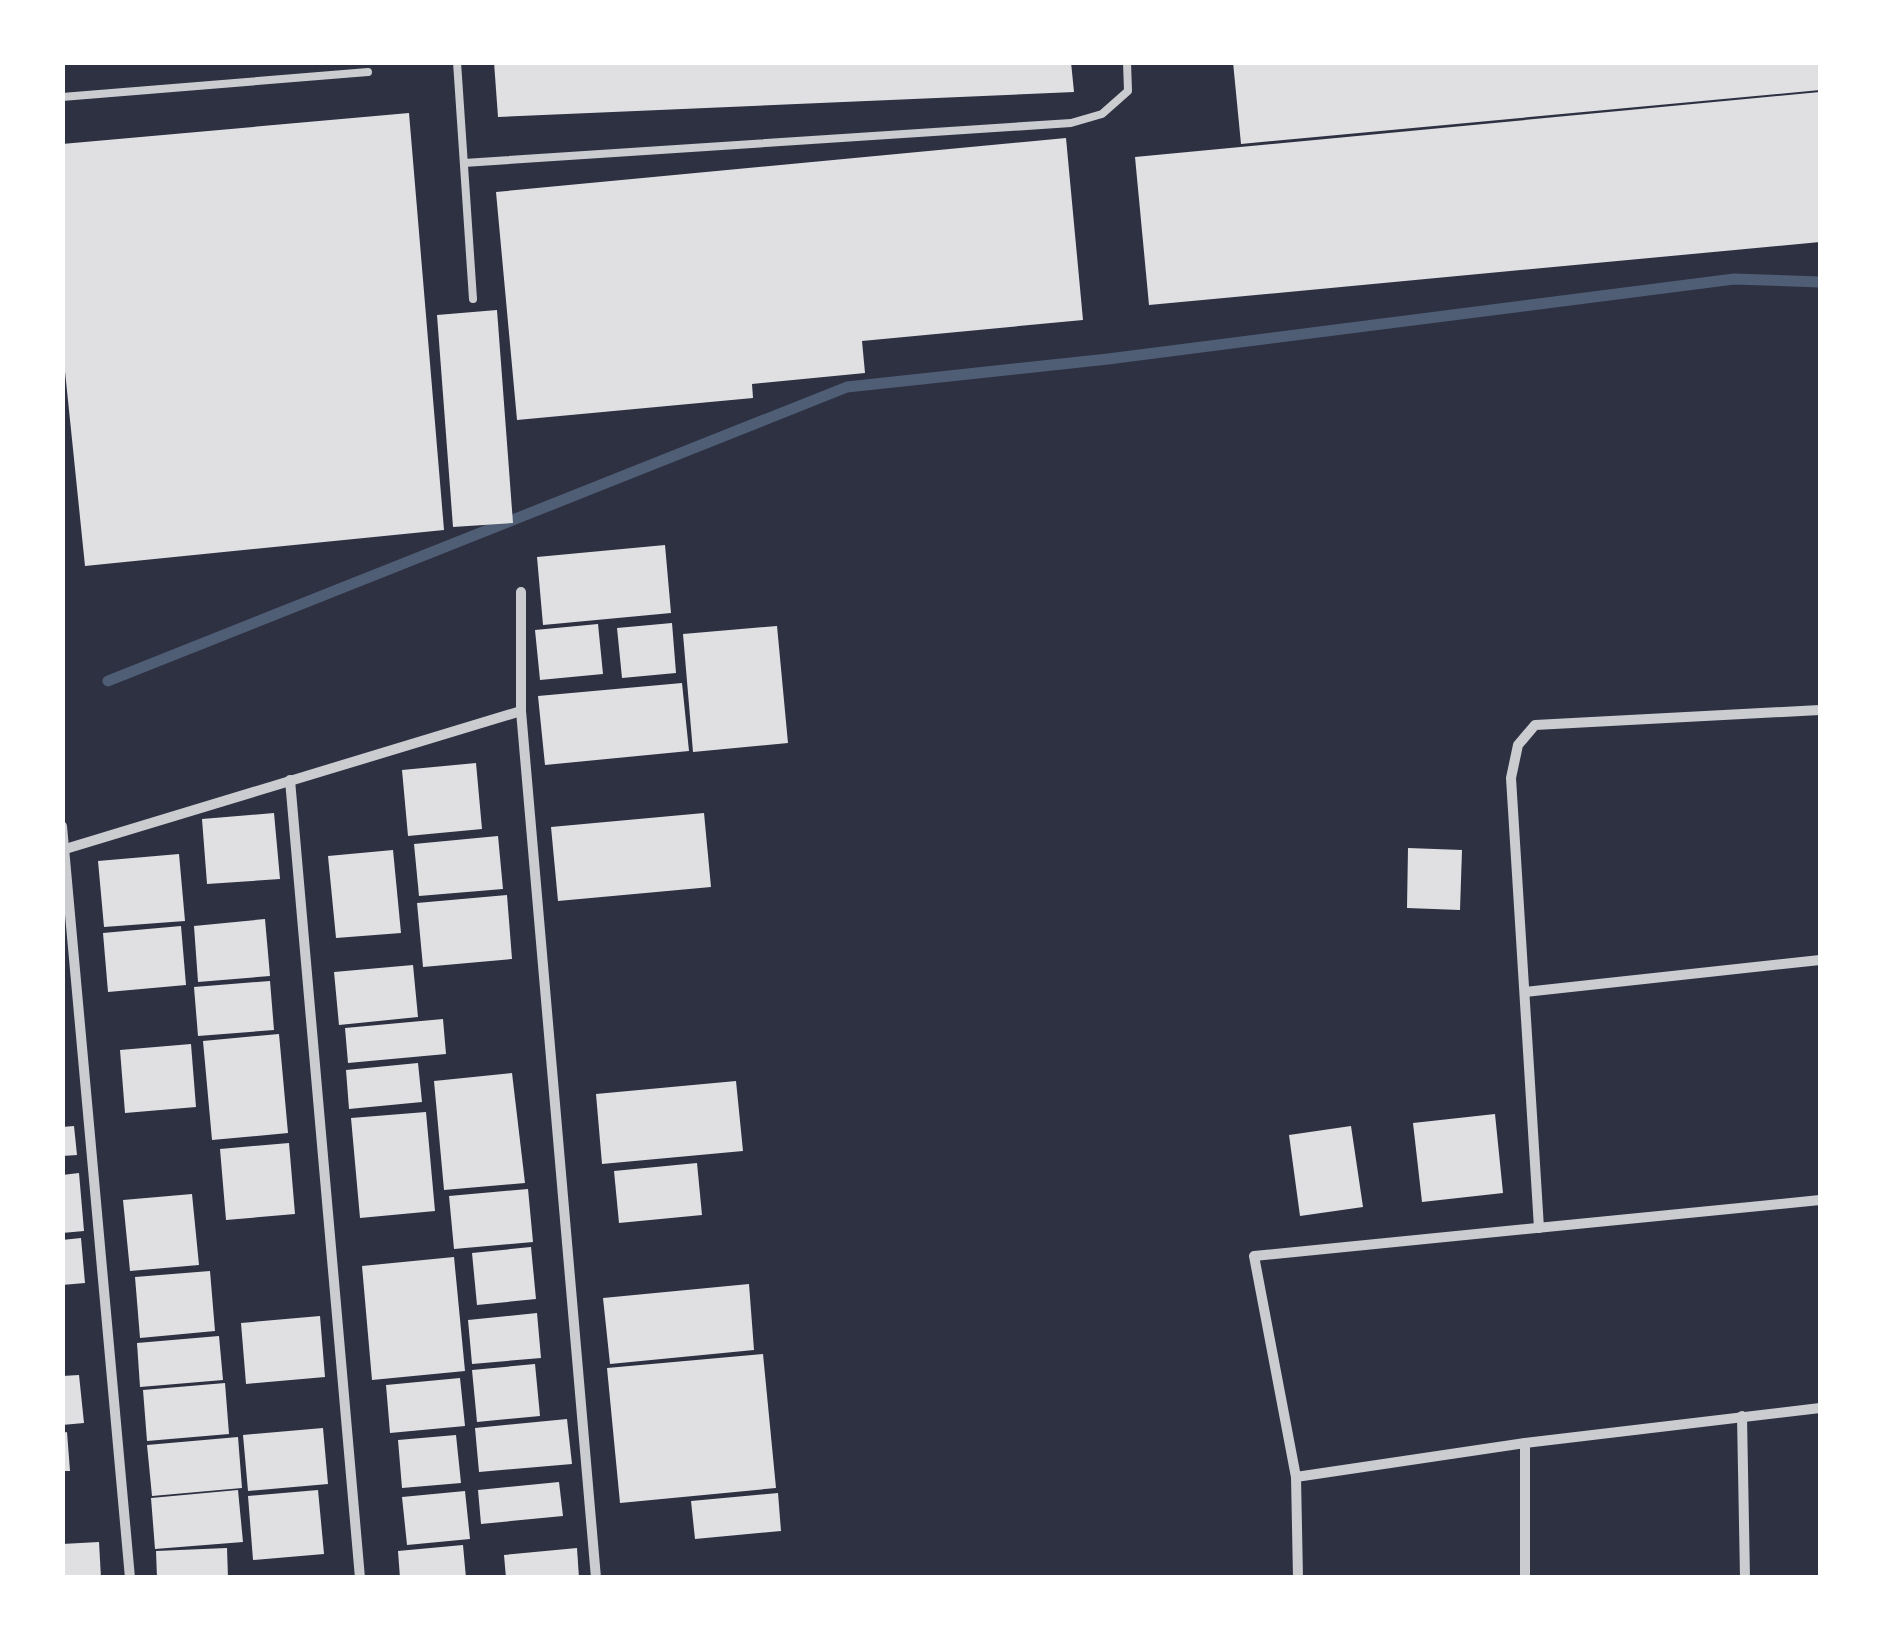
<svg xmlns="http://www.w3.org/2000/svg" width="1883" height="1640" viewBox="0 0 1883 1640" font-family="'Alegreya Sans',sans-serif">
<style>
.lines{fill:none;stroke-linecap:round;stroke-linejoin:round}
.stream{stroke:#4f5d75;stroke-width:11}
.building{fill:#e0e0e3}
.service{stroke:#caccd0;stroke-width:8}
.minor{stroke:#caccd0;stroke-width:10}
</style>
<rect width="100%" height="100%" fill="#2d3142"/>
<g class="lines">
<polyline class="stream" points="108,681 847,387 1108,359 1734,279 1820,282"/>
</g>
<g class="building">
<polygon points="494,62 1071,62 1074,92 498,117"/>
<polygon points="1233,62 1820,62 1820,90 1241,144"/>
<polygon points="1820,92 1820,242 1149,305 1135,157"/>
<polygon points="409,113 444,530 85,566 62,342 62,144"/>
<polygon points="1066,138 1083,320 862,341 865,373 752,384 753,398 517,420 496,192"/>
<polygon points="497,310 513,523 453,527 437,315"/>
<polygon points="665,545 671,613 543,625 537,557"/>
<polygon points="672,623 676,673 622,678 617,628"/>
<polygon points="598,624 603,674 540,680 535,630"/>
<polygon points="777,626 788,743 693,752 683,634"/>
<polygon points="682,683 689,751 545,765 538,696"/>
<polygon points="476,763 482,829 408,836 402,770"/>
<polygon points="274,813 280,879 207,884 202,819"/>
<polygon points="704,813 711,887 558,901 551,827"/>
<polygon points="498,836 503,889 419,896 414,844"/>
<polygon points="1408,848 1462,850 1460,910 1407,908"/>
<polygon points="393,850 401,933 336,938 328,856"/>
<polygon points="179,854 185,921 104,927 98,861"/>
<polygon points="507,895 512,959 423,967 417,903"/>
<polygon points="265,919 270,976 198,982 194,926"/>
<polygon points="181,926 186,985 108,992 103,933"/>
<polygon points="413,965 418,1017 339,1025 334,972"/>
<polygon points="270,981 274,1030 198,1036 194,987"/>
<polygon points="443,1019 446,1054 348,1063 345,1028"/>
<polygon points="279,1034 288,1133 212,1140 203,1041"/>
<polygon points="191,1044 196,1107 125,1113 120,1050"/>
<polygon points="418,1063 422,1102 349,1109 346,1070"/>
<polygon points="512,1073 525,1183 444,1190 434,1081"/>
<polygon points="736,1081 743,1151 602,1164 596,1094"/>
<polygon points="426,1112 435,1211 360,1218 351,1118"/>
<polygon points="1495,1114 1503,1193 1422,1202 1413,1123"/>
<polygon points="74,1126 77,1155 62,1156 62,1127"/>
<polygon points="1351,1126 1363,1207 1300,1216 1289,1135"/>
<polygon points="289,1143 295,1214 226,1220 220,1149"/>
<polygon points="697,1163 702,1215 619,1223 614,1171"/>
<polygon points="79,1173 84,1231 62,1233 62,1175"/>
<polygon points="528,1189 533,1242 454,1249 449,1196"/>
<polygon points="192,1194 199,1265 130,1271 123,1200"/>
<polygon points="81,1238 85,1283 62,1285 62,1240"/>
<polygon points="531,1247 536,1299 477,1305 472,1253"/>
<polygon points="454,1257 465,1371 372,1380 362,1266"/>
<polygon points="210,1271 215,1331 140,1338 135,1277"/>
<polygon points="749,1284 754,1350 610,1364 603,1298"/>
<polygon points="537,1313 541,1358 472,1364 468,1320"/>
<polygon points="320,1316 325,1377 246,1384 241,1323"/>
<polygon points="219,1336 223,1380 140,1387 137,1343"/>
<polygon points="763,1354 776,1488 620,1503 607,1368"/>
<polygon points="535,1364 540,1416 477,1422 472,1370"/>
<polygon points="79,1375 84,1423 62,1425 62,1376"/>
<polygon points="460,1378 465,1426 390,1433 386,1385"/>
<polygon points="225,1383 229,1434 147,1441 143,1390"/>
<polygon points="567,1419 572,1464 479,1472 475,1428"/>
<polygon points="323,1428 328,1484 248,1491 243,1435"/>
<polygon points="67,1432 70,1471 62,1471 62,1433"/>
<polygon points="456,1435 461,1483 402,1488 398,1440"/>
<polygon points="238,1437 242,1488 152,1496 147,1445"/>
<polygon points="559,1482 563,1516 481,1524 478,1490"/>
<polygon points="238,1490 243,1542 155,1549 151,1498"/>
<polygon points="318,1490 324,1554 253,1560 248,1496"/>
<polygon points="465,1491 470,1539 407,1545 402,1497"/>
<polygon points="778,1493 781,1531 695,1539 691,1501"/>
<polygon points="99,1542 101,1578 62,1578 62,1544"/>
<polygon points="463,1545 466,1578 400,1578 398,1551"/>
<polygon points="227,1548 228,1578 157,1578 156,1551"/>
<polygon points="577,1548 579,1578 506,1578 504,1555"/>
</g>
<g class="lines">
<g class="service">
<polyline points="457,62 473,299"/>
<polyline points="62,97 368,72"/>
<polyline points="464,163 1071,123 1102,114 1128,91 1127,62"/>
</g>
<g class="minor">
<polyline points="521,592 521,711 596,1578"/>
<polyline points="290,780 360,1578"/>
<polyline points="62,826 130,1578"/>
<polyline points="62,850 521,711"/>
<polyline points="1525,992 1820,960"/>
<polyline points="1539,1228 1511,778 1518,745 1535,725 1820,710"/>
<polyline points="1742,1416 1745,1578"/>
<polyline points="1296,1477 1525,1443 1820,1408"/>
<polyline points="1298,1578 1296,1477 1254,1256 1820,1200"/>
<polyline points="1525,1578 1525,1443"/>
</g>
</g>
<rect width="1883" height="1640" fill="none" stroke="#ffffff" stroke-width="130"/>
</svg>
